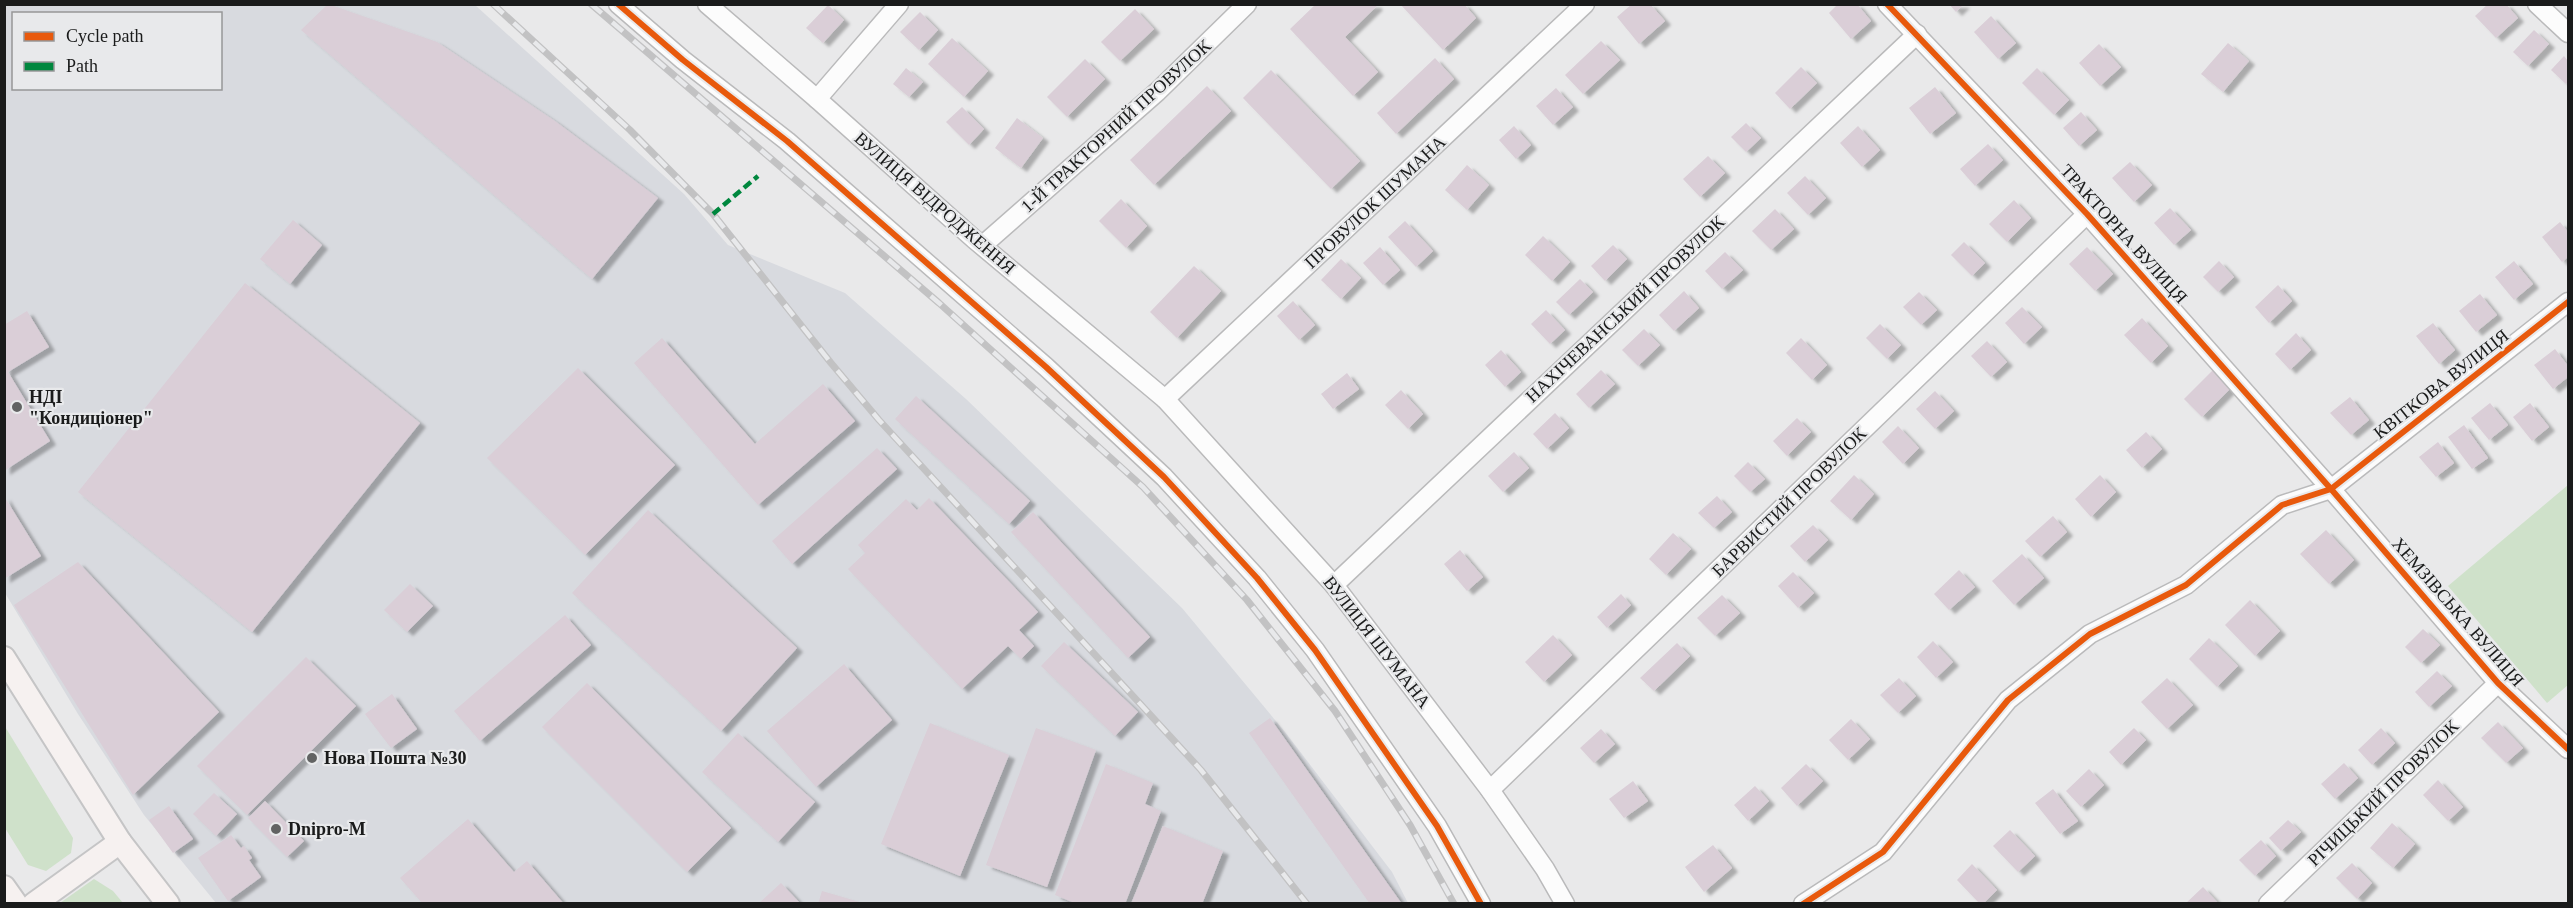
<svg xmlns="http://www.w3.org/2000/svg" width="2573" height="908" viewBox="0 0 2573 908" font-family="'Times New Roman',serif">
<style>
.built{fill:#d8dadf;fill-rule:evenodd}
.green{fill:#cfe1ca}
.building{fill:#daced7;filter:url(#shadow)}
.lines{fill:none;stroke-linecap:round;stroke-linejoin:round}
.minor-casing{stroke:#bababb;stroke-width:21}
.major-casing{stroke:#c5c5c6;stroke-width:26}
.minor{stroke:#fcfcfc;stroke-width:18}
.major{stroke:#f6f1f0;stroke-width:22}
.rail-casing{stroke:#c2c2c3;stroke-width:7}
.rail{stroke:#e8e9eb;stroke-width:4.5;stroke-dasharray:14;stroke-linecap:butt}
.quiet{stroke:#00873e;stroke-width:4.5;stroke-dasharray:9 4.5;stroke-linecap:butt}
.cycleway-casing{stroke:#e8e9eb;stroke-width:10}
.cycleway{stroke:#e8590c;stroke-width:6}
.poi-dot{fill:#626363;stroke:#e8e9eb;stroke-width:2}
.labels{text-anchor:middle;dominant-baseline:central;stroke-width:4.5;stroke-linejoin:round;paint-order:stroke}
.street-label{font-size:18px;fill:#1a1b1b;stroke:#e8e9eb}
.poi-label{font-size:18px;font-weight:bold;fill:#1a1b1b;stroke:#e8e9eb;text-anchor:start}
</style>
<defs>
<filter id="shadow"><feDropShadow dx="6" dy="4" stdDeviation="1.5" flood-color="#0004"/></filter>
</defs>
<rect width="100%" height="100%" fill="#e9e9ea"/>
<path class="built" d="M5,5H475L684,194L728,245L845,293L966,399L1182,608L1285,732L1392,872L1408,903H216L144,815L78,714L5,593ZM14,14H220V88H14Z"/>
<g class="green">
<polygon points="2568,485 2568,685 2547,703 2448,586"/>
<polygon points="4,725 73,838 71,853 46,871 28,865 5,828"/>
<polygon points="94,879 113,891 123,903 60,903"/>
</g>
<g class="building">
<polygon points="328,4 437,42 555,121 658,198 592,279 301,30"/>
<polygon points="1316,4 1375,4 1377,6 1345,37 1378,72 1353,96 1290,29"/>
<polygon points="1400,4 1464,4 1476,18 1443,50"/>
<polygon points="1632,4 1650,4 1665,21 1639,44 1617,17"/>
<polygon points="1838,4 1857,4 1871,21 1851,39 1829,13"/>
<polygon points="1949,4 1964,4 1956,12"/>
<polygon points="2488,4 2506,4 2518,18 2496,38 2475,16"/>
<polygon points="828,5 844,20 823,43 806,28"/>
<polygon points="1135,9 1154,29 1120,61 1101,42"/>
<polygon points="920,12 938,30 919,50 900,32"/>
<polygon points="1991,16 2016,43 1998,59 1974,32"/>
<polygon points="2534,30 2549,44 2528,66 2513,52"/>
<polygon points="952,38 988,71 964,97 928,64"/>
<polygon points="1601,41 1620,60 1583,94 1565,75"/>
<polygon points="2228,43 2249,61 2223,92 2201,74"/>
<polygon points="2099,44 2121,67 2100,86 2079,63"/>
<polygon points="2564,56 2568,61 2568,81 2566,84 2551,70"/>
<polygon points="1435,58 1454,79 1396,134 1377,113"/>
<polygon points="1085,59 1105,79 1067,117 1047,97"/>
<polygon points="1801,67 1817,83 1790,109 1775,93"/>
<polygon points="906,68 923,82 909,97 893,84"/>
<polygon points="2037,68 2069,100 2054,115 2022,83"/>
<polygon points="1271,70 1360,161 1331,189 1243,98"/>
<polygon points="1207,86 1231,111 1154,185 1130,160"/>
<polygon points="1935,87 1956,113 1930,134 1909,108"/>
<polygon points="1556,88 1573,107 1553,125 1536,106"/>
<polygon points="962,107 984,129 969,145 946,122"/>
<polygon points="2081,112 2097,130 2079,146 2063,128"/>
<polygon points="1017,118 1043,138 1021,168 995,148"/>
<polygon points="1746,123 1761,138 1746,152 1731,137"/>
<polygon points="1514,126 1531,145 1516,159 1499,140"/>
<polygon points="1858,126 1880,150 1862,167 1840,143"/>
<polygon points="1988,144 2003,160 1975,186 1960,169"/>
<polygon points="1708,156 1725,173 1700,197 1683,179"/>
<polygon points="2130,162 2152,185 2134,202 2112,178"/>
<polygon points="1467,165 1489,185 1467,210 1445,190"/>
<polygon points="1805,176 1826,198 1808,215 1787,193"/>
<polygon points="1121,199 1147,226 1126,248 1099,221"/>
<polygon points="2014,200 2031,218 2007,242 1989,224"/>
<polygon points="2170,208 2191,230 2174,245 2154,223"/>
<polygon points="1775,209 1794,229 1771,250 1752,231"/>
<polygon points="293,220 322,245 290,284 260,259"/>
<polygon points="1405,221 1433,251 1416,267 1388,237"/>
<polygon points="2560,222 2568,232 2568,257 2562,262 2542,237"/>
<polygon points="1543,236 1570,262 1552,281 1525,255"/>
<polygon points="1964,242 1985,263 1972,276 1951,255"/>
<polygon points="1613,245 1627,259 1605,281 1591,266"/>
<polygon points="1380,247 1400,270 1383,285 1363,263"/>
<polygon points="2087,247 2113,274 2095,291 2069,264"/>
<polygon points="1725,252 1743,270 1722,289 1705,271"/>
<polygon points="1341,259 1361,278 1341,299 1321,280"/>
<polygon points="2219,261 2234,277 2218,292 2203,277"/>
<polygon points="2514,261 2533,284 2514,300 2495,277"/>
<polygon points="1194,266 1221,291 1177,338 1150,312"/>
<polygon points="1580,279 1593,292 1569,315 1556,302"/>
<polygon points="245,283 420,423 252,632 78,492"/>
<polygon points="2278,285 2292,301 2269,323 2255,307"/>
<polygon points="1684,291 1699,308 1674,331 1659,315"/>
<polygon points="1919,292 1937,310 1921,325 1903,307"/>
<polygon points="2480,294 2497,315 2476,332 2459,311"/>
<polygon points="1293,301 1315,325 1299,340 1277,316"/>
<polygon points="2022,307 2042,327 2024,344 2005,323"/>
<polygon points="1546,310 1565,330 1550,344 1531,324"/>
<polygon points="27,311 49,347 8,372 50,441 4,471 4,325"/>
<polygon points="2142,318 2168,346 2151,363 2124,335"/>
<polygon points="2433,323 2455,350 2439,364 2416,336"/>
<polygon points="1880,324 1901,345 1887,359 1866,338"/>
<polygon points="1644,329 1660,345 1638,366 1622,350"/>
<polygon points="2296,333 2311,350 2290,370 2275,354"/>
<polygon points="662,338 755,444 823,384 855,421 758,505 634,363"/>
<polygon points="1801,338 1827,365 1812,380 1786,353"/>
<polygon points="1987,341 2007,362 1991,377 1971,356"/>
<polygon points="2555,349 2568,366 2568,377 2553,389 2534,365"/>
<polygon points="1501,350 1521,372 1505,387 1485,365"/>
<polygon points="578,368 675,465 585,555 487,458"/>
<polygon points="1601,370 1615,384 1589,408 1576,394"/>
<polygon points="2213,370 2231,388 2202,417 2184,399"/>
<polygon points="1347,373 1359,389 1333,409 1321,394"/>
<polygon points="1401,390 1423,414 1408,429 1385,405"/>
<polygon points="1935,391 1954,411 1935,429 1916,409"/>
<polygon points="916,396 1030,501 1009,524 895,419"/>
<polygon points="2350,397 2369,420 2351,435 2330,413"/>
<polygon points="2490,403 2508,425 2489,440 2471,418"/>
<polygon points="2530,403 2549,427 2532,441 2513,417"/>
<polygon points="1555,413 1569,428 1547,449 1533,434"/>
<polygon points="1797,418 1811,432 1787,456 1773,441"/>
<polygon points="2464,425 2488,458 2472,469 2448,437"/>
<polygon points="1898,426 1919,448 1903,464 1882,442"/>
<polygon points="2146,432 2162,449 2142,468 2126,450"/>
<polygon points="2438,442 2454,463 2436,477 2419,457"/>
<polygon points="877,448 897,469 792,564 772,541"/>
<polygon points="1514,452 1529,468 1503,492 1488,476"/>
<polygon points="1748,462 1765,479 1750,492 1734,476"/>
<polygon points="1854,475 1874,494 1851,520 1830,501"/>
<polygon points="2100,475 2116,492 2091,517 2075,499"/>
<polygon points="4,496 41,556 4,579"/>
<polygon points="1717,496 1732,512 1714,528 1698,513"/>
<polygon points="929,498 1038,612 1019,630 1034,646 1021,659 1008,646 962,689 848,569 865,553 858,545 906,499 917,510"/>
<polygon points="648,510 797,648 721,731 572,593"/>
<polygon points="1033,512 1150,637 1128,658 1011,532"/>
<polygon points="2053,516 2067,532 2040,557 2025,541"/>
<polygon points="1813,525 1828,540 1805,562 1790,546"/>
<polygon points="2326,530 2354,560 2329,584 2300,554"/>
<polygon points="1673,533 1691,549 1666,575 1649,559"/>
<polygon points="1460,550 1483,577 1467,591 1444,564"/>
<polygon points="2022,554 2044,578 2014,605 1992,581"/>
<polygon points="78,562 219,712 133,795 14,605"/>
<polygon points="1959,570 1975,587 1949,610 1934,594"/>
<polygon points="1793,572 1814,593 1798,608 1778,586"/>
<polygon points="410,584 433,606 407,632 384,610"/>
<polygon points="1621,594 1631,605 1607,628 1597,617"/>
<polygon points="1722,595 1740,613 1715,636 1697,618"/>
<polygon points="2250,600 2280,631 2255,656 2225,625"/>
<polygon points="565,615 591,645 480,741 454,711"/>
<polygon points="2423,629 2440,645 2421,663 2405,647"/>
<polygon points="1553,635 1572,655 1544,682 1525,662"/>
<polygon points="2209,638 2238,666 2217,687 2189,659"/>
<polygon points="1933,641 1953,662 1936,678 1917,657"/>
<polygon points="1064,642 1138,712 1115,736 1041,666"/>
<polygon points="1677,643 1690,656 1654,691 1640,678"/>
<polygon points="306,657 356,706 247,815 197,766"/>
<polygon points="844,664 892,720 816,787 767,731"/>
<polygon points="2437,671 2452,686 2429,707 2415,692"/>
<polygon points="1899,678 1916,696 1898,713 1880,695"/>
<polygon points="2167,678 2193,705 2167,729 2141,702"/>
<polygon points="587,683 731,828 687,872 542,727"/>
<polygon points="392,694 417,729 391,748 365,714"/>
<polygon points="1270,718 1402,904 1370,904 1249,733"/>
<polygon points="1851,719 1870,739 1848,760 1829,740"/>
<polygon points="2498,722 2523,748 2506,763 2481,738"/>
<polygon points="930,723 1009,755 960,876 881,844"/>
<polygon points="1036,728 1096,750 1047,887 986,865"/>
<polygon points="2134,728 2146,740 2121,765 2109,752"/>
<polygon points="2381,728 2395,743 2372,765 2358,750"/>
<polygon points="1601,729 1615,744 1594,763 1580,748"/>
<polygon points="738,733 815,802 778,842 702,772"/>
<polygon points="2344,763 2358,778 2335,799 2321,784"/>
<polygon points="1106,764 1153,783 1145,804 1161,811 1125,904 1077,904 1055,895"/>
<polygon points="1806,764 1823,781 1797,806 1781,788"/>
<polygon points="2089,769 2104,785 2081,807 2066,791"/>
<polygon points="2438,780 2463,807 2448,821 2423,795"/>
<polygon points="1633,781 1648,801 1624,818 1609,799"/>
<polygon points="1755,786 1769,801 1748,821 1734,805"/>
<polygon points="2053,789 2078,821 2060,834 2035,803"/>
<polygon points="214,793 237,814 216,836 193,814"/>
<polygon points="265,801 304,841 287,857 248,818"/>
<polygon points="169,806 193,839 173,853 149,820"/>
<polygon points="468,819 514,872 527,861 564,904 423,904 400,878"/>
<polygon points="2288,820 2301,832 2281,851 2269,838"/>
<polygon points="2392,823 2415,844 2393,868 2370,848"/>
<polygon points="1163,826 1223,851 1202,904 1131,904"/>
<polygon points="2010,830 2035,856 2018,872 1993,846"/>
<polygon points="231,835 241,848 244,846 252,858 249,860 261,877 228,901 198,858"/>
<polygon points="2261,840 2276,856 2255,876 2239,860"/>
<polygon points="1713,845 1732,868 1704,892 1685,867"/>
<polygon points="2352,863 2372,883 2357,899 2336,878"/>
<polygon points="1972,864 1997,890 1983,904 1980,904 1957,880"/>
<polygon points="781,883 799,902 758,904"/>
<polygon points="2203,887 2219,904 2185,904"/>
<polygon points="822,891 863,903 863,904 818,904"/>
</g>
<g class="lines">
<g class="minor-casing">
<g id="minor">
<polyline points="618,4 683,60 787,141 1046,367 1164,477 1257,578 1315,650 1437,826 1481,904"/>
<polyline points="707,4 817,99 974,239 1165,399 1334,585 1490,790 1545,869 1565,904"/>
<polyline points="1887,4 2087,214 2331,489 2498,683 2568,749"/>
<polyline points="2537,4 2568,33"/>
<polyline points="817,99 899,4"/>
<polyline points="983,245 1157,92 1247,4"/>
<polyline points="1165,399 1585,4"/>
<polyline points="1334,585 1917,34"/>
<polyline points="1490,790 2087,214"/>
<polyline points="1803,904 1883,852 2008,700 2090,634 2186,585 2282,505 2331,489 2568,302"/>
<polyline points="2268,904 2498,683"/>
</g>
</g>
<g class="major-casing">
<g id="major">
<polyline points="4,658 120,842 168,904"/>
<polyline points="4,887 16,904"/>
<polyline points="34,904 120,842"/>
</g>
</g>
<use href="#minor" class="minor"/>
<use href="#major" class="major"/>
<g class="rail-casing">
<g id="rail">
<polyline points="493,4 630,130 713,214 831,363 879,420 1201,770 1307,904"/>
<polyline points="591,4 939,303 1143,487 1247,600 1335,711 1410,825 1454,904"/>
</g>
</g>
<use href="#rail" class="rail"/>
<polyline class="quiet" points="713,214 758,176"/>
<g class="cycleway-casing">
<g id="cycleway">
<polyline points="618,4 683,60 787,141 1046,367 1164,477 1257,578 1315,650 1437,826 1481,904"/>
<polyline points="1887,4 2087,214 2331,489 2498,683 2568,749"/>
<polyline points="1803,904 1883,852 2008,700 2090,634 2186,585 2282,505 2331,489 2568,302"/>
</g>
</g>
<use href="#cycleway" class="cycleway"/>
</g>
<g class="poi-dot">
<circle cx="17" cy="407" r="6"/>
<circle cx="312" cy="758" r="6"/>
<circle cx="276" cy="829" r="6"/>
</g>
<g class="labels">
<g class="street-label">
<text transform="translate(1116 126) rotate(-42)">1-Й ТРАКТОРНИЙ ПРОВУЛОК</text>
<text transform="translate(1375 202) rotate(-43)">ПРОВУЛОК ШУМАНА</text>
<text transform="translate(935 203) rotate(41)">ВУЛИЦЯ ВІДРОДЖЕННЯ</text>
<text transform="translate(2124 234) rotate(48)">ТРАКТОРНА ВУЛИЦЯ</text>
<text transform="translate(1625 309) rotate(-43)">НАХІЧЕВАНСЬКИЙ ПРОВУЛОК</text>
<text transform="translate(2441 384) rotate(-38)">КВІТКОВА ВУЛИЦЯ</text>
<text transform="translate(1789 502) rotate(-44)">БАРВИСТИЙ ПРОВУЛОК</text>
<text transform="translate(2458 612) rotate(49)">ХЕМЗІВСЬКА ВУЛИЦЯ</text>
<text transform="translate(1377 642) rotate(52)">ВУЛИЦЯ ШУМАНА</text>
<text transform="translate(2383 793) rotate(-44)">РІЧИЦЬКИЙ ПРОВУЛОК</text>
</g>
<g class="poi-label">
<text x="29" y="397">НДІ<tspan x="29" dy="21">"Кондиціонер"</tspan></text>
<text x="324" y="758">Нова Пошта №30</text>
<text x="288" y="829">Dnipro-M</text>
</g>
</g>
<rect width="2573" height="908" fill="none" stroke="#1a1b1b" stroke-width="12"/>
<rect x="12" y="12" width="210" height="78" fill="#e8e9eb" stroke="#969798" stroke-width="1.5"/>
<rect x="24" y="32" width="30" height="9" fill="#e8590c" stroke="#969798" stroke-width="1.5"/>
<text x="66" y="42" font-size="18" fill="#1a1b1b">Cycle path</text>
<rect x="24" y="62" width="30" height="9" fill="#00873e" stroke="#969798" stroke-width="1.5"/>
<text x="66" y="72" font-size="18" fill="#1a1b1b">Path</text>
</svg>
